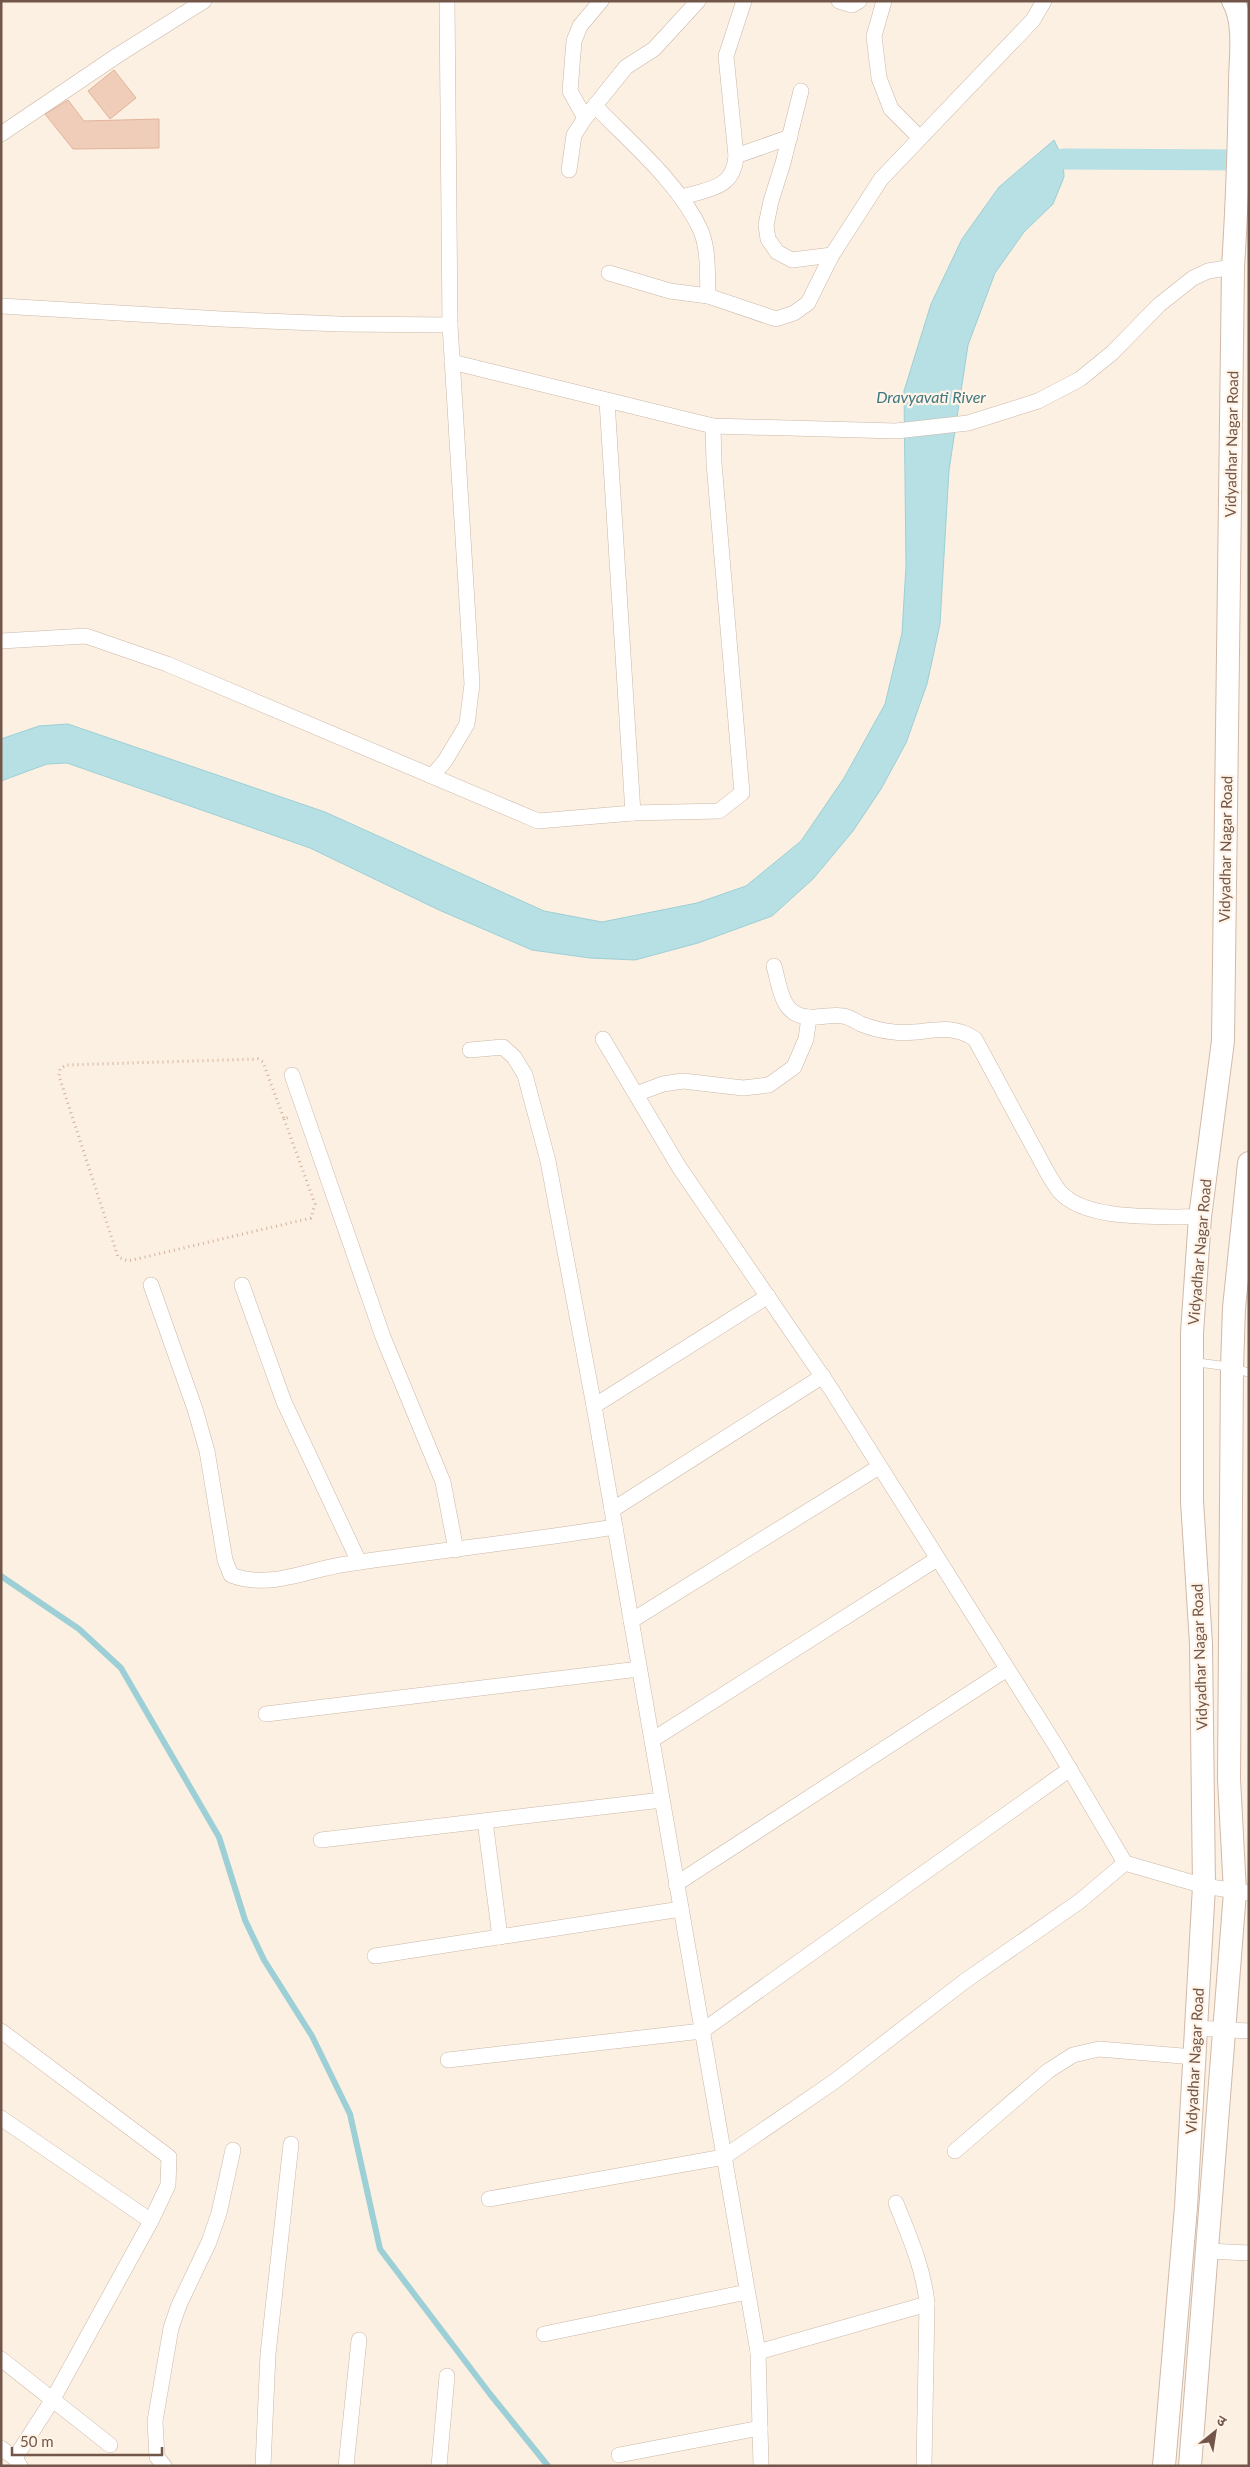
<svg xmlns="http://www.w3.org/2000/svg" width="1250" height="2467" viewBox="0 0 1250 2467" font-family="Lato,'Noto Sans Devanagari',sans-serif">
<style>
.water{fill:#b6e0e4;stroke:#9dcfd6}
.lines{fill:none;stroke-linecap:round;stroke-linejoin:round}
.stream{stroke:#9dcfd6;stroke-width:6}
.canal{stroke:#b6e0e4;stroke-width:21}
.building{fill:#f0cdb9;stroke:#e2b39a}
.lane-casing{stroke:#ccb7a8;stroke-width:9}
.street-casing{stroke:#ccb7a8;stroke-width:16}
.secondary-casing{stroke:#d1b9a8;stroke-width:24}
.path{stroke:#d5b09d;stroke-width:3;stroke-dasharray:1 4;stroke-linecap:butt}
.lane{stroke:#fff;stroke-width:8}
.street{stroke:#fff;stroke-width:15}
.secondary{stroke:#fff;stroke-width:22}
.labels{text-anchor:middle;dominant-baseline:central;stroke-width:4.5;stroke-linejoin:round;paint-order:stroke}
.street-label{font-size:15px;fill:#725649;stroke:#fff4e7}
.water-label{font-size:16px;font-style:italic;fill:#40777f;stroke:#fff4e7}
</style>
<rect width="100%" height="100%" fill="#fbf0e1"/>
<polygon class="water" points="1054,140 1063,159 1064,177 1053,204 1024,232 995,273 968,345 949,470 940,624 927,684 906,743 881,789 853,831 813,879 772,916 698,943 635,960 590,958 532,950 439,910 310,848 67,763 47,764 1,781 1,739 39,726 68,724 325,812 544,911 602,922 697,903 746,886 801,841 844,778 885,704 902,633 906,566 904,391 931,304 962,239 999,187"/>
<g class="lines">
<polyline class="stream" points="1,1576 79,1629 121,1668 219,1837 245,1920 264,1960 312,2036 350,2114 380,2249 490,2394 548,2466"/>
<polyline class="canal" points="1063,159 1249,160"/>
</g>
<g class="building">
<polygon points="114,70 136,98 110,119 88,91"/>
<polygon points="68,100 84,121 159,119 159,148 73,149 45,114"/>
</g>
<g class="lines">
<g class="lane-casing">
<polyline id="lane" points="1194,1362 1232,1367 1249,1373"/>
</g>
<g class="street-casing">
<g id="street">
<polyline points="839,1 852,5 859,1"/>
<polyline points="884,1 874,36 879,78 891,109 920,138"/>
<polyline points="801,91 783,163 771,201 766,225 768,239 777,252 792,260 832,255"/>
<path d="M595,106C631,143 680,184 701,231C709,251 707,275 708,296"/>
<polyline points="585,118 570,91 574,41 580,26 601,1"/>
<polyline points="1,134 118,55 204,1"/>
<polyline points="736,156 790,137"/>
<polyline points="569,170 574,135 585,118 626,67 654,49 698,1"/>
<path d="M682,197C708,189 734,189 736,156L726,56L744,1"/>
<polyline points="609,273 670,291 708,296 776,319 794,313 808,303 832,255 881,179 1033,20 1044,1"/>
<polyline points="1,306 221,319 339,324 450,325"/>
<polyline points="452,362 713,426 896,431 968,423 1038,401 1080,379 1112,353 1159,305 1193,278 1208,271 1233,267"/>
<polyline points="607,401 633,813"/>
<polyline points="1,641 86,636 167,664 538,821 633,813 719,811 742,793 714,463 713,426"/>
<polyline points="432,776 445,761 467,724 472,684 450,325 447,1"/>
<path d="M774,966C780,987 781,1016 809,1017C821,1018 831,1014 843,1016C850,1017 855,1021 861,1024C871,1028 883,1031 894,1032C924,1036 947,1020 975,1039L1047,1172C1051,1179 1055,1186 1060,1192C1087,1222 1162,1216 1200,1217"/>
<polyline points="470,1050 503,1047 514,1057 525,1075 548,1161 594,1406 758,2352 927,2304 924,2466"/>
<polyline points="292,1075 383,1337 443,1482 456,1550"/>
<polyline points="636,1094 663,1084 683,1081 743,1088 769,1085 794,1067 806,1039 809,1017"/>
<path d="M151,1285L195,1409L207,1451L225,1560L231,1575C270,1590 308,1569 347,1564C436,1551 526,1541 615,1527"/>
<polyline points="242,1285 284,1402 359,1562"/>
<polyline points="594,1406 768,1296"/>
<polyline points="612,1510 823,1376"/>
<polyline points="631,1621 879,1467"/>
<polyline points="266,1714 639,1669"/>
<polyline points="652,1740 937,1559"/>
<polyline points="485,1821 500,1937"/>
<polyline points="321,1840 662,1800"/>
<polyline points="1125,1863 1204,1886 1249,1893"/>
<polyline points="676,1884 1007,1669"/>
<polyline points="375,1956 681,1909"/>
<polyline points="1195,2028 1249,2031"/>
<polyline points="1,2031 169,2157 168,2185 151,2221 53,2399 15,2458"/>
<polyline points="448,2060 702,2031 1070,1769"/>
<polyline points="1,2118 151,2221"/>
<polyline points="955,2151 1048,2071 1073,2055 1099,2049 1194,2057"/>
<polyline points="489,2199 724,2157 835,2081 965,1981 1080,1901 1125,1863 1056,1746 831,1389 679,1167 603,1039"/>
<path d="M896,2203C909,2236 924,2269 927,2304"/>
<polyline points="1207,2251 1249,2253"/>
<polyline points="544,2334 747,2292"/>
<polyline points="758,2352 761,2466"/>
<polyline points="1,2359 110,2445"/>
<polyline points="1,2448 15,2458 20,2466"/>
<polyline points="619,2455 760,2428"/>
<polyline points="164,2466 157,2457 155,2421 171,2328 179,2305 209,2242 219,2213 233,2150"/>
<polyline points="263,2466 268,2354 291,2144"/>
<polyline points="346,2466 359,2340"/>
<polyline points="439,2466 447,2376"/>
</g>
</g>
<g class="secondary-casing">
<g id="secondary">
<path d="M1164,2466L1186,2207L1204,1886L1201,1644L1192,1501V1333L1200,1217L1223,1041L1233,267C1237,206 1239,145 1240,84C1240,59 1246,23 1233,1"/>
<polyline points="1190,2466 1235,1892 1229,1779 1232,1367 1234,1308 1249,1163"/>
</g>
</g>
<polyline class="path" points="284,1119 315,1204 311,1218 128,1261 118,1257 59,1076 60,1069 66,1065 258,1059 263,1062 284,1119 289,1117"/>
<use href="#lane" class="lane"/>
<use href="#street" class="street"/>
<use href="#secondary" class="secondary"/>
</g>
<g class="labels">
<g class="street-label">
<text transform="translate(1231 444) rotate(-89)">Vidyadhar Nagar Road</text>
<text transform="translate(1225 849) rotate(-89)">Vidyadhar Nagar Road</text>
<text transform="translate(1199 1252) rotate(-85)">Vidyadhar Nagar Road</text>
<text transform="translate(1199 1657) rotate(-92)">Vidyadhar Nagar Road</text>
<text transform="translate(1194 2061) rotate(-87)">Vidyadhar Nagar Road</text>
</g>
<g class="water-label">
<text x="931" y="396">Dravyavati River</text>
</g>
</g>
<rect width="1250" height="2467" fill="none" stroke="#725649" stroke-width="5"/>
<g transform="translate(1215 2432) rotate(30)" stroke="#fff4e7" stroke-width="4" paint-order="stroke">
<path d="M0-4L9 19L0 12L-9 19Z" fill="#725649"/>
<text y="-8" font-size="14" font-weight="bold" text-anchor="middle" fill="#725649">उ</text>
</g>
<path d="M12 2447v8h150v-8" fill="none" stroke="#725649" stroke-width="2.5"/>
<text x="20" y="2447" font-size="15" fill="#725649" stroke="#fff4e7" stroke-width="4" paint-order="stroke">50 m</text>
</svg>
